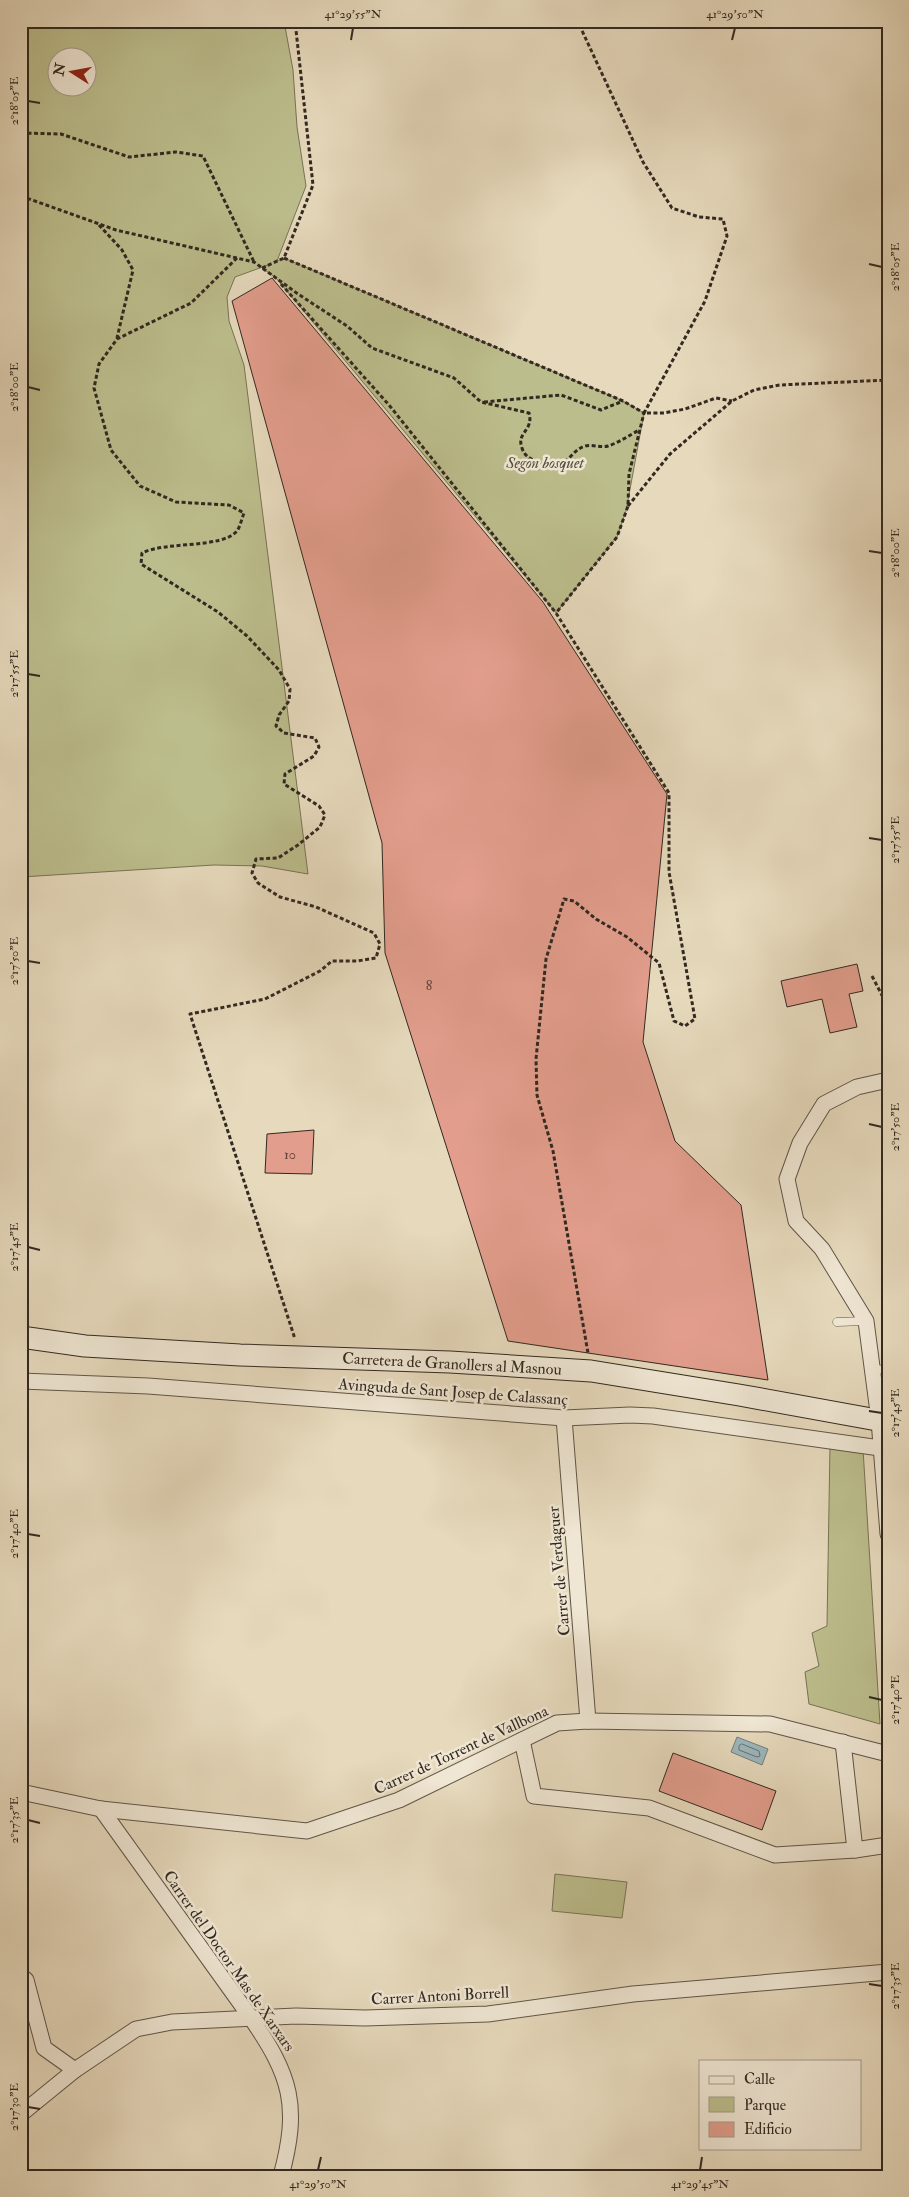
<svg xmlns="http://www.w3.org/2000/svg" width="909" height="2197" viewBox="0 0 909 2197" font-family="'IM FELL Double Pica',serif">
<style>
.green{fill:#bcbd8c;stroke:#777356;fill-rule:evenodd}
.water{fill:#9cb7bd;stroke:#727e7f}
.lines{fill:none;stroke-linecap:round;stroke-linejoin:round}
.shore{stroke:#67706f;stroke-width:1}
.building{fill:#e29d8c;stroke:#322921}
.lane-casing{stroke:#5f5548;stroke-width:9}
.street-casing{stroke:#5f5548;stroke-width:17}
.secondary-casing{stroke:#322921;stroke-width:23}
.path{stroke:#322921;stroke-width:3;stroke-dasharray:4 2.5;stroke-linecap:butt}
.lane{stroke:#efe6d3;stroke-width:8}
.street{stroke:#efe6d3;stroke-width:15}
.secondary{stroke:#efe6d3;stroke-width:21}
.ticks{fill:none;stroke:#322921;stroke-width:2}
.labels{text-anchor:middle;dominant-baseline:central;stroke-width:5;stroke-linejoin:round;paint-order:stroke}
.number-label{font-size:14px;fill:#5e463c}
.park-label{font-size:16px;font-style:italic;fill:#544e3c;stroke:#efe6d3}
.street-label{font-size:16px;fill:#322921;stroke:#efe6d3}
.neatline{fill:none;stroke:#322921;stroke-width:2}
.ticks-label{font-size:12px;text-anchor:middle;fill:#322921}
</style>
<rect width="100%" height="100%" fill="#e6d9bc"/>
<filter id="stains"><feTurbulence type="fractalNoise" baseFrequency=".004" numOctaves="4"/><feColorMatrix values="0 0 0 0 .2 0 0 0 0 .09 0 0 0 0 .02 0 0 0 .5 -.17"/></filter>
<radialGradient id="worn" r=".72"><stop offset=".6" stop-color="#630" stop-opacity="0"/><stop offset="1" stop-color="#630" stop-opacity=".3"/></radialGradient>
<g class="green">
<path d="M21,21H284L293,70L297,127L306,186L277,261L284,258L623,401L644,413L626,511L617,537L556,613L276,278L262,268L268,265L235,277L227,297L229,321L244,365L308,874L262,866L214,865L21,877ZM58,58H88V88H58Z"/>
<polygon points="830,1445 863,1449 880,1724 809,1704 805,1672 819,1666 812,1633 827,1626"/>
<polygon points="555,1874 627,1882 622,1918 552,1911"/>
</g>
<polygon class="water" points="737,1737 768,1749 762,1765 731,1752"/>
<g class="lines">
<polygon class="shore" points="742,1744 759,1751 760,1756 757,1757 739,1750 739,1746"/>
</g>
<g class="building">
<polygon points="272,278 543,602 667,794 643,1042 675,1141 741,1205 768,1380 508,1341 385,953 382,843 232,301"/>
<polygon points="857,964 863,991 849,994 857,1027 830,1033 822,999 787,1007 781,981"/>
<polygon points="314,1130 312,1174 265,1173 267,1134"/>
<polygon points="673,1753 776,1791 762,1830 659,1791"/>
</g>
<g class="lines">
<g class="lane-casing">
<g id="lane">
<polyline points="837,1322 865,1321"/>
<polyline points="872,1370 888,1369"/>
</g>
</g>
<g class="street-casing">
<g id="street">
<polyline points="888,1080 857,1087 824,1104 800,1143 787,1179 796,1221 822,1249 866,1321 879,1420 888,1534"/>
<polyline points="21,1381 148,1386 564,1418 630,1415 653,1416 880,1448"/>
<polyline points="564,1418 588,1721"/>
<polyline points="522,1740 534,1796 649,1808 775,1855 855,1850 888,1845"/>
<polyline points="843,1742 855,1850"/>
<polyline points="21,1792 101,1809 307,1831 399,1800 557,1723 588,1721 770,1724 888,1754"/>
<path d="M101,1809L251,2018C291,2076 300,2106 281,2176"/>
<polyline points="21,1976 26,1980 44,2048 75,2070"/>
<polyline points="21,2114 75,2070 136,2029 172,2022 296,2016 365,2018 488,2014 633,1994 888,1972"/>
</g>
</g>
<g class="secondary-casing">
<polyline id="secondary" points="21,1337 85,1346 240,1355 450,1362 591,1371 739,1395 888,1422"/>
</g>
<g class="path">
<polyline points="581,21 578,22 643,162 672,208 699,217 723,219 727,236 705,301 644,413 664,413 685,409 716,398 732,401"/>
<polyline points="21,133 61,134 129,157 176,152 203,156 254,262"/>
<path d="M21,196L116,230L254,262L298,294L347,326L372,348L454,378L481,402L529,413C534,431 516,432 522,448C524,455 529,458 535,461C567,478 566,452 585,446C592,444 601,448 608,446C618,443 630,435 639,430"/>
<polyline points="99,225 122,250 133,270 117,338"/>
<path d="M237,258L191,303L117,339L99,364L94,388L111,450L140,486L176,502L229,505L244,513C242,518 240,527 237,531C221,549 166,541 142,553L141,564L218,612L247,636L279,670L290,689L289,701L279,715L276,726L284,733L315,738L319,747L314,756L285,774L284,784L319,806L325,815L320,827L298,845L278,858L256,859L252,873L258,883L280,897L316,907L374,933L380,944L376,958L357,961H332L320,971L265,999L190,1014L295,1339"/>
<polyline points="284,258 623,401 644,413 629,474 628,506 617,537 556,613 669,793 669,872 695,1019 685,1026 674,1021 659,963 627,937 596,919 574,901 564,899 546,959 536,1059 537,1095 553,1151 588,1353"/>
<polyline points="262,268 284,258 313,185 295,21"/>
<polyline points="281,284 389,405 556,613"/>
<polyline points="484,402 561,395 601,410 623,401"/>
<polyline points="628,506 670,454 732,401 754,390 780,385 888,380"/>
<polyline points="872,976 888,1007"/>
</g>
<use href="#lane" class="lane"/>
<use href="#street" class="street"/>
<use href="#secondary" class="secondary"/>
</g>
<path class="ticks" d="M351,40L353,28M732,40L735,28M28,101L40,103M869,264L882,267M28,387L40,390M869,551L882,553M28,674L40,676M869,838L882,840M28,961L40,963M869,1124L882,1127M28,1247L40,1250M869,1411L882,1413M28,1534L40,1536M869,1697L882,1700M28,1820L40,1823M869,1984L882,1986M28,2107L40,2109M318,2170L321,2157M700,2170L702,2157"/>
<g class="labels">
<g class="number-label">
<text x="429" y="985">8</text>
<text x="290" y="1154">10</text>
</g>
<g class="park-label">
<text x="545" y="463">Segon bosquet</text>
</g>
<g class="street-label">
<text transform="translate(452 1364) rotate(3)">Carretera de Granollers al Masnou</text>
<text transform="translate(453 1392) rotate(4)">Avinguda de Sant Josep de Calassanç</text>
<text transform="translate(559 1571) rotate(-95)">Carrer de Verdaguer</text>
<text transform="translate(461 1750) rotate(-25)">Carrer de Torrent de Vallbona</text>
<text transform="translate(229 1961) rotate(55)">Carrer del Doctor Mas de Xarxars</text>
<text transform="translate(440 1996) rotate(-3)">Carrer Antoni Borrell</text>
</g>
</g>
<rect width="909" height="2197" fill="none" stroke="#e6d9bc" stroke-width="55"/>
<rect x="699" y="2060" width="162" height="90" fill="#efe6d3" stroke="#a39a8c"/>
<rect x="709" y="2076" width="25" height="8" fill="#efe6d3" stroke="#a39a8c"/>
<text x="744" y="2084" font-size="15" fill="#322921">Calle</text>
<rect x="709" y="2097" width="25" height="15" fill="#bcbd8c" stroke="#a39a8c"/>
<text x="744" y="2110" font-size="15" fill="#322921">Parque</text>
<rect x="709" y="2122" width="25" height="15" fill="#e29d8c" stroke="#a39a8c"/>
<text x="744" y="2134" font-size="15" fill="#322921">Edificio</text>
<g transform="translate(72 72) rotate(281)"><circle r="24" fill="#efe6d3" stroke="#a39a8c"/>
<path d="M0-4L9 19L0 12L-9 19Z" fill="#8f2418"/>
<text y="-8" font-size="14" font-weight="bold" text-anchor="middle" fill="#322921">N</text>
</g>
<rect x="28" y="28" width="854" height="2142" class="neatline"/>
<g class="ticks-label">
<text x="353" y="18">41°29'55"N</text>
<text x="735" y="18">41°29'50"N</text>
<text transform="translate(14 101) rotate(-90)" y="4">2°18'05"E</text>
<text transform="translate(895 267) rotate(-90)" y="4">2°18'05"E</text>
<text transform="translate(14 387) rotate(-90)" y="4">2°18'00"E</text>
<text transform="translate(895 553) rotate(-90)" y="4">2°18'00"E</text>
<text transform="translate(14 674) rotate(-90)" y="4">2°17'55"E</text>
<text transform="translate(895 840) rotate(-90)" y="4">2°17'55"E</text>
<text transform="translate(14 961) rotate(-90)" y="4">2°17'50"E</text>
<text transform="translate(895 1127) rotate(-90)" y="4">2°17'50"E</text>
<text transform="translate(14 1247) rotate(-90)" y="4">2°17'45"E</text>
<text transform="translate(895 1413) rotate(-90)" y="4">2°17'45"E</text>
<text transform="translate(14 1534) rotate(-90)" y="4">2°17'40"E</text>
<text transform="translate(895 1700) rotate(-90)" y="4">2°17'40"E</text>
<text transform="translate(14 1820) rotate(-90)" y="4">2°17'35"E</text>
<text transform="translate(895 1986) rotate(-90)" y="4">2°17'35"E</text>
<text transform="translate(14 2107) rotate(-90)" y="4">2°17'30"E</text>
<text x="318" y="2188">41°29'50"N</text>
<text x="700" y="2188">41°29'45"N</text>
</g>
<rect width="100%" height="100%" filter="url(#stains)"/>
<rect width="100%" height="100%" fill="url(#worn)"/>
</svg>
